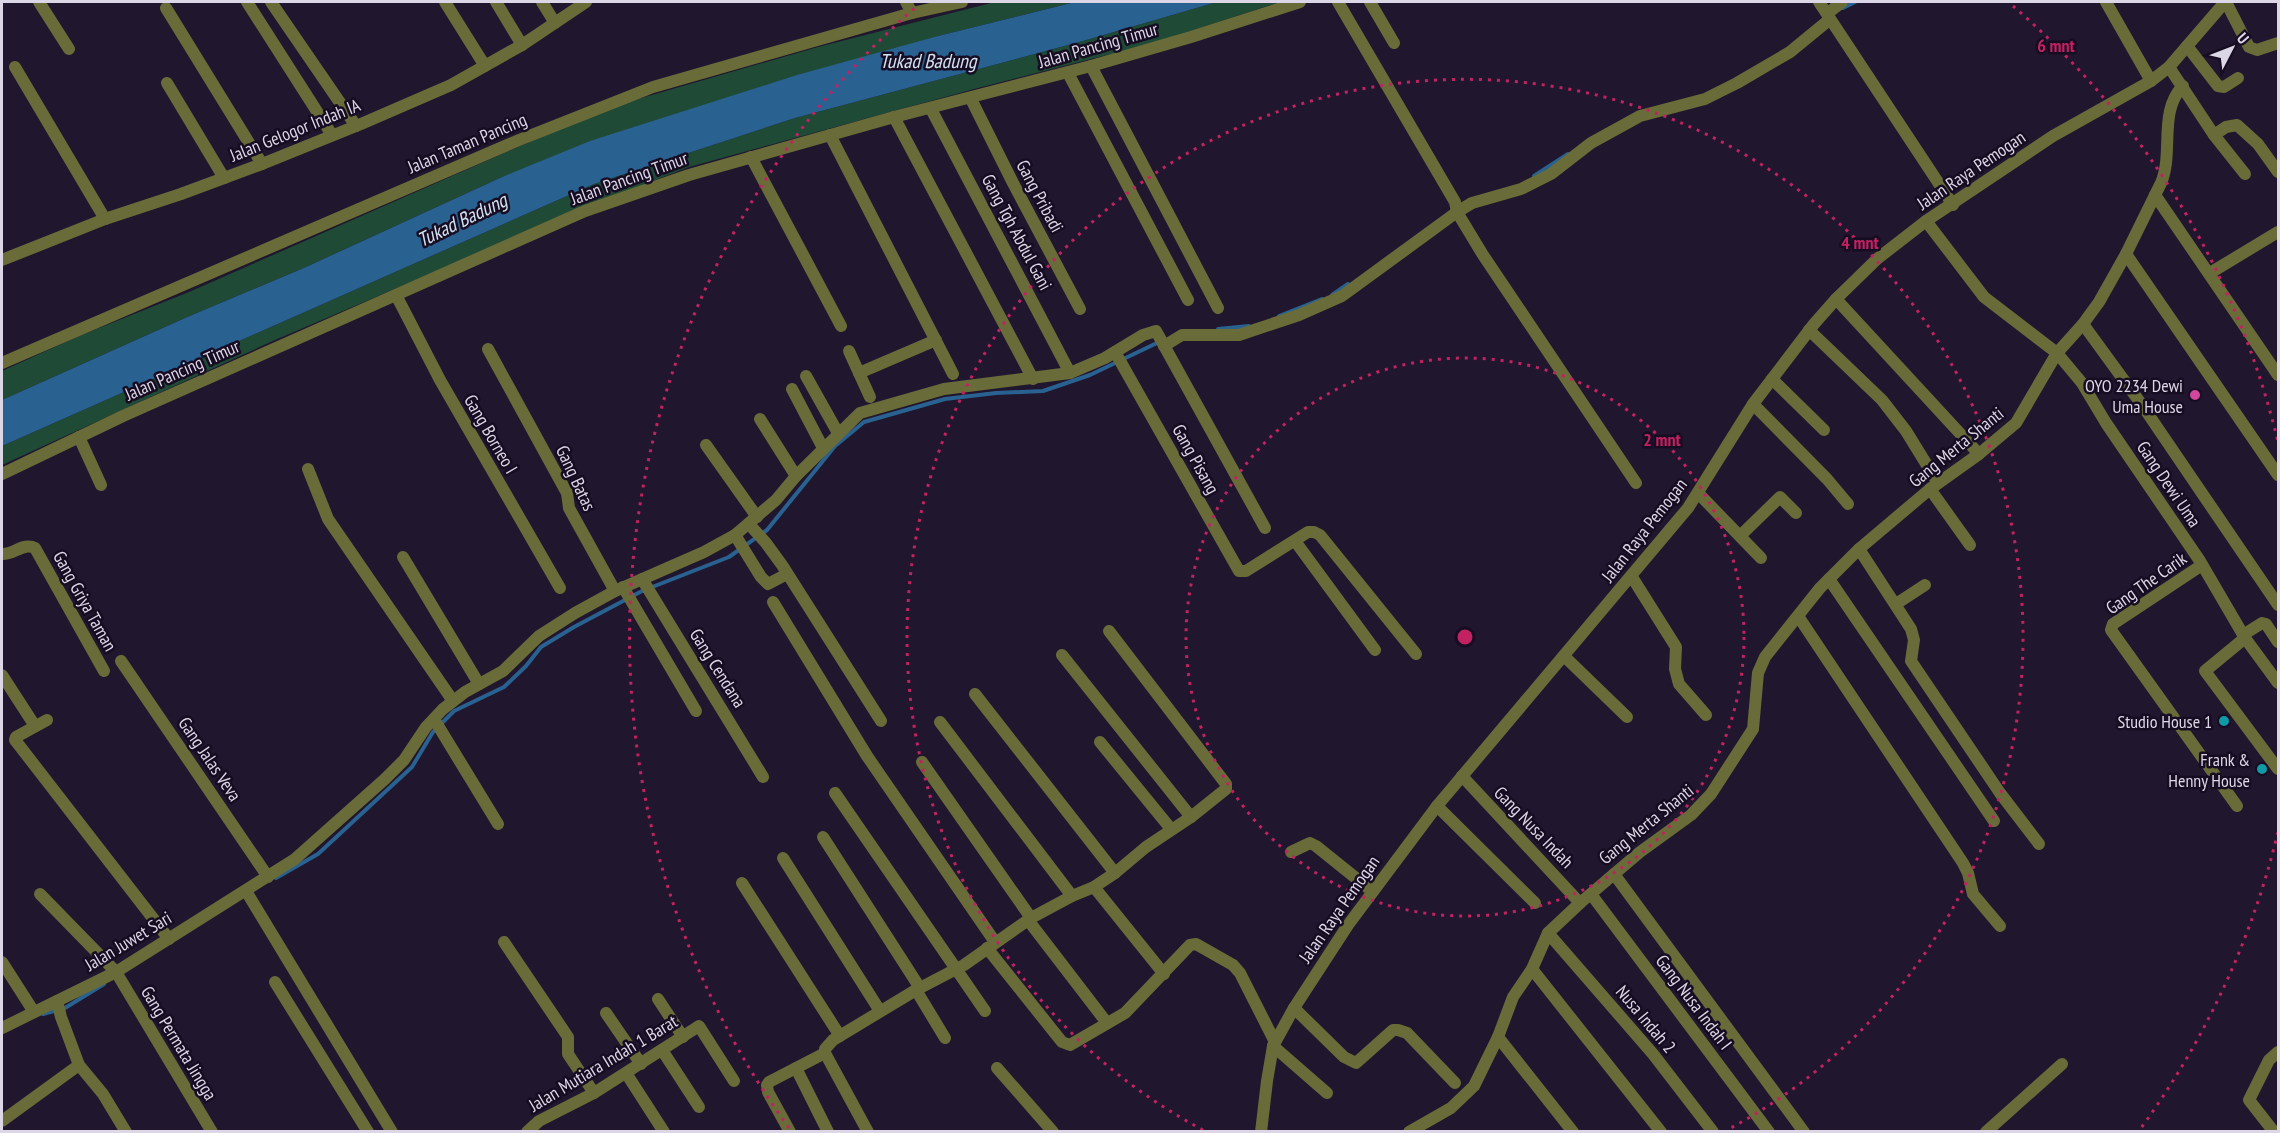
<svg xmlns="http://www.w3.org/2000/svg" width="2280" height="1133" viewBox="0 0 2280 1133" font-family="'PT Sans Narrow',sans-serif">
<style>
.green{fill:#1e4a36}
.water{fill:#296191}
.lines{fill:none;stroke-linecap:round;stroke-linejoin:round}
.stream{stroke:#296191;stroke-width:4}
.minor{stroke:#696b39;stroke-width:12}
.tertiary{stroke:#696b39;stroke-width:12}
.ring{fill:none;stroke:#c32262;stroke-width:3;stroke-dasharray:3 6}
.hotel-dot{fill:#d1479c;stroke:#170d23;stroke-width:2}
.culture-dot{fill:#0f9aa8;stroke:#170d23;stroke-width:2}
.labels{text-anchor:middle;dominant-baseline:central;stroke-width:5;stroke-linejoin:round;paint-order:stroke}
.street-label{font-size:18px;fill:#ddd6e6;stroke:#170d23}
.poi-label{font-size:18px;fill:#ddd6e6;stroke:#170d23;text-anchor:end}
.water-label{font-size:20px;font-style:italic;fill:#d2e1f0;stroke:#170d23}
.centre{fill:#c32262;stroke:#170d23;stroke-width:3}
.ring-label{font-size:18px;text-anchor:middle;font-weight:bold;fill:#c32262;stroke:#170d23;stroke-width:5;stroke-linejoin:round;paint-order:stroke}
</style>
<rect width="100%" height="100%" fill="#20162d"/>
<g class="green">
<polygon points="995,2 1075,2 938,36 502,177 306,267 185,318 2,400 2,371 79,336 189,292 552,132 631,101 818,47"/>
<polygon points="1217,2 1280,2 1154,43 978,88 689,167 596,203 275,340 2,465 2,446 594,184 795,118 1083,41"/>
</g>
<polygon class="water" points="1075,2 1217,2 1083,41 795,118 594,184 2,446 2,400 185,318 306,267 502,177 590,141 797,75 938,36"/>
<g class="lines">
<g class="stream">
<polyline points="1843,8 1855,2"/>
<polyline points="1534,176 1568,154"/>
<polyline points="1332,295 1348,284"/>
<polyline points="1279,316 1322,299"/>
<polyline points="1218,329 1249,326"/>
<polyline points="276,878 318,854 412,767 433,732 454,711 504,687 526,666 541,647 574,627 642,591 729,557 767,530 835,446 864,422 945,399 996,393 1043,391 1090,375 1159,342"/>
<polyline points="43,1014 65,1008 104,984"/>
</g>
<g class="minor">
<polyline points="39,2 69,49"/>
<polyline points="247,2 332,135"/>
<polyline points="271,2 356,126"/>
<polyline points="445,2 485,66"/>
<polyline points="496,2 522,45"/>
<polyline points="542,2 555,23"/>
<polyline points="906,2 912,13"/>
<polyline points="1338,2 1455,202 1457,212 1483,255 1636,483"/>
<polyline points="1370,2 1394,43"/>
<polyline points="1819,2 1953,205"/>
<polyline points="2106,2 2151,81"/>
<polyline points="2226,2 2249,47 2257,50 2278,43"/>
<polyline points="166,8 262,164"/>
<polyline points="1828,13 1842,2"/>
<polyline points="2187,46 2218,86 2224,87 2238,78"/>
<polyline points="1091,66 1218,308"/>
<polyline points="15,67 105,219"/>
<polyline points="2169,67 2214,135 2226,127 2237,125 2258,144 2278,172"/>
<polyline points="1068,73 1188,300"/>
<polyline points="167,83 224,178"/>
<polyline points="971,99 1013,183 1080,309"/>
<polyline points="931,109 1070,373"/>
<polyline points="894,117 1033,379"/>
<polyline points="830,135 953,374"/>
<polyline points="2214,135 2245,174"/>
<polyline points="751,157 841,326"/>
<polyline points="2155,195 2278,375"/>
<polyline points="1926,221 1984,297 2057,353 2082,383 2106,423 2200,561 2245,638 2278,683"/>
<polyline points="2126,254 2278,475"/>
<polyline points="2,260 105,219 181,194 262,164 361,124 451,85 522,45 586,2"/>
<polyline points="2210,273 2278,232"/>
<polyline points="396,295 440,380 560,588"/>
<polyline points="1836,299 1979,454"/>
<polyline points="2083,324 2142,405 2278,605"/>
<polyline points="1809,330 1882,400 1906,431 1938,483"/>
<polyline points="1164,346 1182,335 1239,335 1299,315 1342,296 1457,212 1472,203 1521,189 1551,174 1591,143 1640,116 1705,99 1737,83 1790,52 1829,20"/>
<polyline points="488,349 567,493 569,508 615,591"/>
<polyline points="849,351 870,397"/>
<polyline points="1115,352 1239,571 1246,571 1308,532 1314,532 1320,535 1416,654"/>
<polyline points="859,373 936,340"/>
<polyline points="806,376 838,433"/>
<polyline points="1772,379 1824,430"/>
<polyline points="792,389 823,448"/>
<polyline points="1753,404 1827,479 1848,504"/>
<polyline points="760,419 796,476"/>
<polyline points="79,437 101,485"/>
<polyline points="706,445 757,517"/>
<polyline points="308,469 328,519 453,701"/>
<polyline points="2,474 123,416 585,211 689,175 894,117 1091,66 1191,37 1300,2"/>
<polyline points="1930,489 1970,545"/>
<polyline points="1698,493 1761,558"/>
<polyline points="749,524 766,543 782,565 881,721"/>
<polyline points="735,535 761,577 768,584 787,574"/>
<polyline points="1740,536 1780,497 1796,513"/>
<polyline points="1295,541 1375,650"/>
<polyline points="1859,549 1911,629 1914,640 1911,661 2000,793 2039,844"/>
<path d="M2,554C13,555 24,542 35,548L104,671"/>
<polyline points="403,557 479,684"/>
<polyline points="2202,565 2113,624 2111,630 2237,806"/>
<polyline points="1632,577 1676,647 1675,669 1679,684 1706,715"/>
<polyline points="642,579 763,777"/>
<polyline points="1829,579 1994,821"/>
<polyline points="623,587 696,711"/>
<polyline points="773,602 867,756 995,942"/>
<polyline points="1896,604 1925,585"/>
<polyline points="1798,616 1963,863 1968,873 1973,894 2000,926"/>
<polyline points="2243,635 2262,623 2266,624 2278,642"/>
<polyline points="2245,638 2205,671 2278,769"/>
<polyline points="1062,655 1191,817"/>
<polyline points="1564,656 1627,717"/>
<polyline points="121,661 268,877"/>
<polyline points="2,675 35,726"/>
<polyline points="975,694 1115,873"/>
<polyline points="434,719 498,824"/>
<polyline points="47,720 16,737 15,740 169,939"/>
<polyline points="940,722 1072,896"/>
<polyline points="1100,742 1171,829"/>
<polyline points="922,762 1031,918"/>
<polyline points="1462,776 1580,903"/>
<polyline points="835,793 985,1011"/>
<polyline points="1437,806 1535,903"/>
<polyline points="823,837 920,988"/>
<polyline points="1291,852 1310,843 1316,846 1372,891"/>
<polyline points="783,858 880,1011"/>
<polyline points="1614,874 1804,1132"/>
<polyline points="742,883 840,1036"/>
<polyline points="1094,887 1164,974"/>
<polyline points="246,891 392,1132"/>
<polyline points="40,894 116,972 212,1132"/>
<polyline points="1591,894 1769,1132"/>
<polyline points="1028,920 1107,1023"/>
<polyline points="1548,933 1653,1054 1713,1132"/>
<polyline points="504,942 568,1037 568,1054 594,1093"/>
<polyline points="987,948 1062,1042 1070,1045 1125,1013 1190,945 1196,944 1233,965 1240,973 1275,1042"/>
<polyline points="2,962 34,1012"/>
<polyline points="1532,969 1661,1132"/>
<polyline points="275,982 368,1132"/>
<polyline points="916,990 945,1038"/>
<polyline points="658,999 683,1037"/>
<polyline points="57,1001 61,1017 79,1065 103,1094 126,1132"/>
<polyline points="1294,1008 1344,1057 1356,1063 1393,1030 1398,1030 1407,1033 1455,1083"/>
<polyline points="606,1013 641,1064"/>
<polyline points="2,1028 116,972 295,859 385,779 404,760 426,727 443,709 465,692 503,671 539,636 575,613 615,591 704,552 735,535 776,500 796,476 860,413 944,389 1070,373 1105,358 1143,335 1156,331 1265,528"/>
<polyline points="1498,1037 1573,1132"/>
<polyline points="1273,1046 1327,1093"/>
<polyline points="662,1050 699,1107"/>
<polyline points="825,1053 868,1132"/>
<polyline points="796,1068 828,1132"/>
<polyline points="997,1068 1053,1132"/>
<polyline points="626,1073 664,1132"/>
<polyline points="2,1121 79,1065"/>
<polyline points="527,1132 539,1121 594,1093 699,1026 734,1081"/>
<polyline points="790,1132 768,1092 767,1085 769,1082 825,1053 825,1049 833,1040 916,990 964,965 1031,918 1072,896 1094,887 1115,873 1146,847 1191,817 1226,789 1226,784 1109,631"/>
<path d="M1409,1132L1451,1108L1474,1086L1498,1037L1513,997L1532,969L1548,933L1580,903L1640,852L1691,815L1711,794L1753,729L1758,673L1765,657L1820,588L1859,549L1930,489L1979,454L2016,423L2057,353L2083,324L2099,302L2126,254L2161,183C2174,153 2158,111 2183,86"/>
<polyline points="1986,1132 2062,1064"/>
<polyline points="2274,1132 2249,1100 2269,1060 2278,1052"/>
</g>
<g class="tertiary">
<polyline points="2,363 519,140 653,87 912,13 962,2"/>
<polyline points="1261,1132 1267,1081 1273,1046 1294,1008 1348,925 1437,806 1688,508 1753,404 1814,324 1836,299 1877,259 1926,221 2053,136 2151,81 2169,67 2225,2"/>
</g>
</g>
<g class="ring">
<circle cx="1465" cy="637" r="279"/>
<path d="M1203 1130A558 558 0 1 1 1727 1130"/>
<path d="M2278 832A836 836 0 0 1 2141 1128M789 1128A836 836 0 0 1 917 6M2013 6A836 836 0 0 1 2278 442"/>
</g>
<circle class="hotel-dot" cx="2195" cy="395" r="6"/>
<g class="culture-dot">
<circle cx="2224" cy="721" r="6"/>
<circle cx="2262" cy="769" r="6"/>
</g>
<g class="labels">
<g class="street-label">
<text transform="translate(1098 45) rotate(-16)">Jalan Pancing Timur</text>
<text transform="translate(295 130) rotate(-22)">Jalan Gelogor Indah IA</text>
<text transform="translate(467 143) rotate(-23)">Jalan Taman Pancing</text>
<text transform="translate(1971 170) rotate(-34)">Jalan Raya Pemogan</text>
<text transform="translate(629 178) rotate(-20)">Jalan Pancing Timur</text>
<text transform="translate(1040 196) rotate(62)">Gang Pribadi</text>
<text transform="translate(1017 232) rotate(62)">Gang Tgh Abdul Gani</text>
<text transform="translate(182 370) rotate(-24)">Jalan Pancing Timur</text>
<text transform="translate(491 434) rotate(60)">Gang Borneo I</text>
<text transform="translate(1956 447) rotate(-39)">Gang Merta Shanti</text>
<text transform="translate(1196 459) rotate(61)">Gang Pisang</text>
<text transform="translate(576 478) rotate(65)">Gang Batas</text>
<text transform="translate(2169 484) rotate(56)">Gang Dewi Uma</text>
<text transform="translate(1644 530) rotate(-52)">Jalan Raya Pemogan</text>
<text transform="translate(2146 583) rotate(-35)">Gang The Carik</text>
<text transform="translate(85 601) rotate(61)">Gang Griya Taman</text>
<text transform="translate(718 668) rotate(58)">Gang Cendana</text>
<text transform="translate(210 759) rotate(56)">Gang Jalas Veva</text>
<text transform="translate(1646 824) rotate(-39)">Gang Merta Shanti</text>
<text transform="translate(1534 827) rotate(46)">Gang Nusa Indah</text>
<text transform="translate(1339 909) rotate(-55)">Jalan Raya Pemogan</text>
<text transform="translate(128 941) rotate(-31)">Jalan Juwet Sari</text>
<text transform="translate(1694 1002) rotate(53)">Gang Nusa Indah I</text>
<text transform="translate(1646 1019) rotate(50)">Nusa Indah 2</text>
<text transform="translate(179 1043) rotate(59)">Gang Permata Jingga</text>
<text transform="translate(603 1063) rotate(-31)">Jalan Mutiara Indah 1 Barat</text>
</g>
<g class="poi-label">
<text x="2183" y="385">OYO 2234 Dewi<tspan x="2183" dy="21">Uma House</tspan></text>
<text x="2212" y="721">Studio House 1</text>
<text x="2250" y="759">Frank &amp;<tspan x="2250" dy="21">Henny House</tspan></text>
</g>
<g class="water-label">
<text x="928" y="61">Tukad Badung</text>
<text transform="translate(462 220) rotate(-26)">Tukad Badung</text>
</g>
</g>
<circle cx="1465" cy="637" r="9" class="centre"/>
<g class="ring-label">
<text x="2056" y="52">6 mnt</text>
<text x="1860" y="249">4 mnt</text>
<text x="1662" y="446">2 mnt</text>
</g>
<rect width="2280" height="1133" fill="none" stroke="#ddd6e6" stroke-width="6"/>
<g transform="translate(2232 48) rotate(48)" stroke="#170d23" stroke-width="4.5" paint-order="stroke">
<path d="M0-4.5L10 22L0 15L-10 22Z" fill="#ddd6e6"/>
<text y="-9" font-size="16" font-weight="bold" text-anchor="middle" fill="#ddd6e6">U</text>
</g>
</svg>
